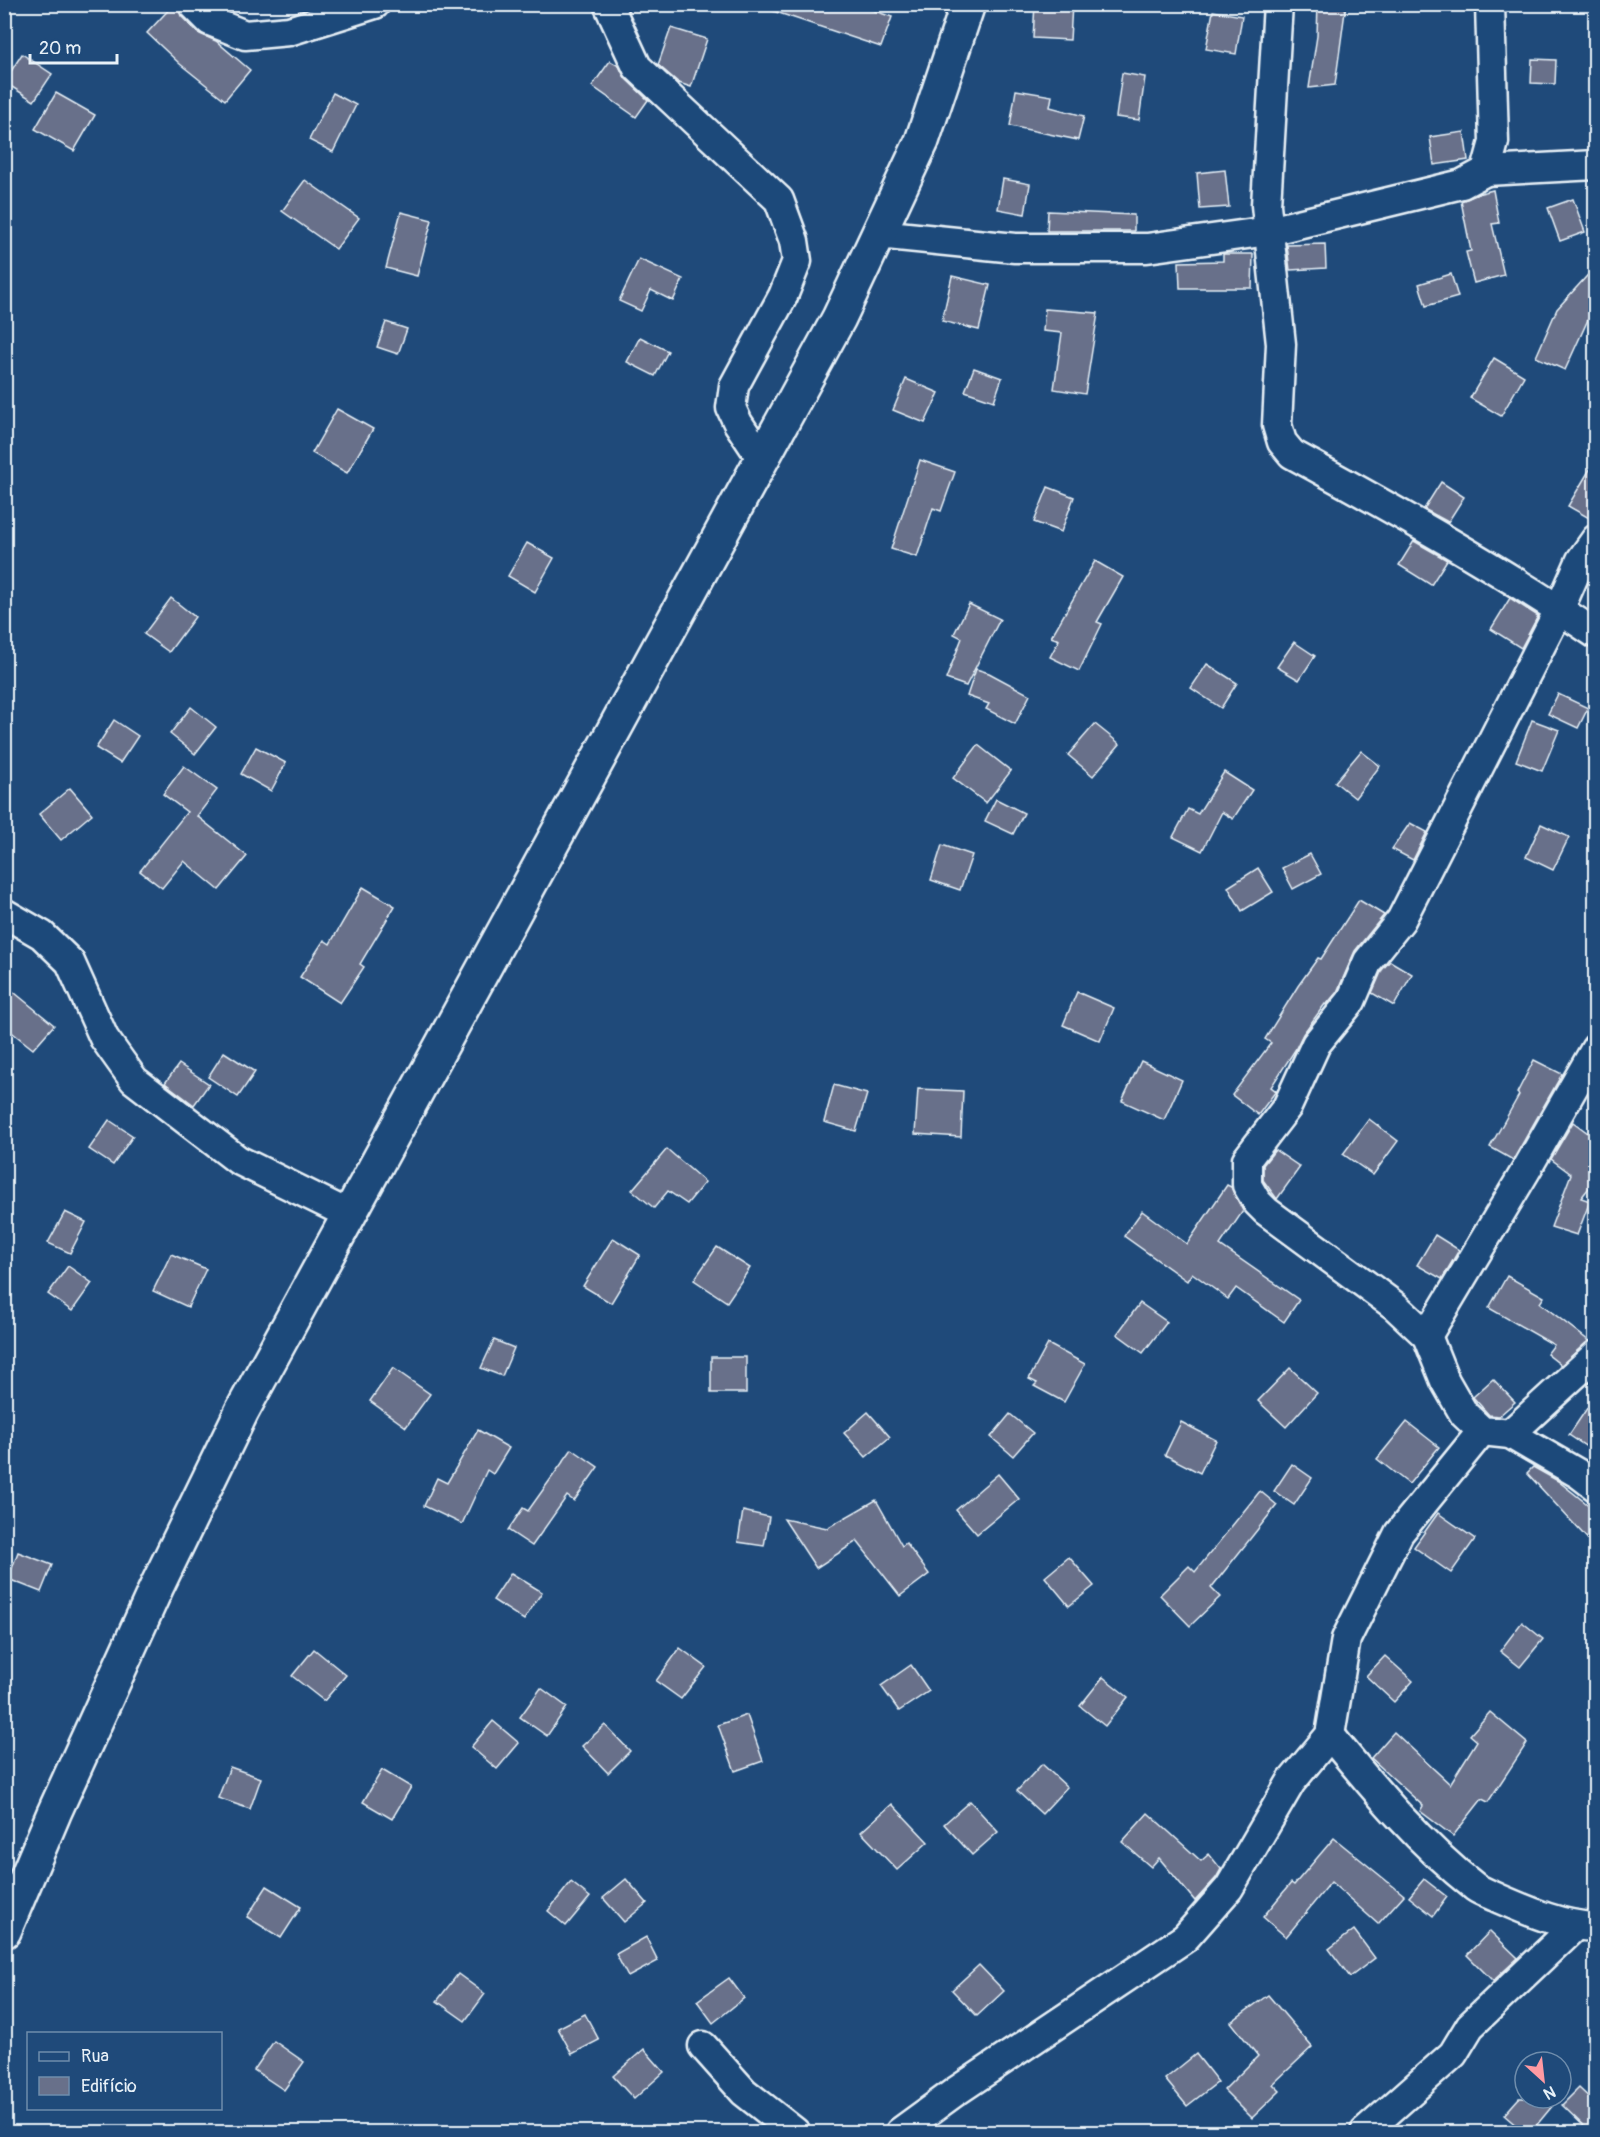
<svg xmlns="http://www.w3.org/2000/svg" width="1600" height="2137" viewBox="0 0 1600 2137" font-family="Pangolin,sans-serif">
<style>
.building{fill:#68708a;stroke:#e8f1f8;stroke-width:1.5}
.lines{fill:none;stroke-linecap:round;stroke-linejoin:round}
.minor-casing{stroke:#e8f1f8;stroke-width:33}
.primary-casing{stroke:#e8f1f8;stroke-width:38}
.minor{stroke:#1f4a7a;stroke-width:28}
.primary{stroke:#1f4a7a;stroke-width:33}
</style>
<rect width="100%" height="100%" fill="#1f4a7a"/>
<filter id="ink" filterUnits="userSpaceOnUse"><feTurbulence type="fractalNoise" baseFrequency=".0167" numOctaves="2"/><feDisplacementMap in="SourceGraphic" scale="12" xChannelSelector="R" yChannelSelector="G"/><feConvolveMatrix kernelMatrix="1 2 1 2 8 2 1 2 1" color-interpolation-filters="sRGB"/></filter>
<g filter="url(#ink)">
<g class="building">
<polygon points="174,4 177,5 181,16 198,33 216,41 250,70 225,100 180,64 147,33"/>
<polygon points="768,4 855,4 892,17 881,47 767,9"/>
<polygon points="1035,4 1072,4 1070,40 1033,38"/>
<polygon points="1318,4 1346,4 1335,85 1309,88 1317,36"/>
<polygon points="1213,11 1242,16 1236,54 1206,49"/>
<polygon points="671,28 707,39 691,87 679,83 658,65"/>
<polygon points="22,54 52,74 34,101 4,82"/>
<polygon points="1532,59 1556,60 1555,84 1531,83"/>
<polygon points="610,61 619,66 626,79 648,100 636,117 592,86"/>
<polygon points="1122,73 1145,77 1139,120 1116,117"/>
<polygon points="1016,90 1052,96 1050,107 1084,116 1078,140 1010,126"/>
<polygon points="56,93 95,115 74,151 35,129"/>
<polygon points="333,93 356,105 333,152 309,140"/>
<polygon points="1464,132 1468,160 1434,165 1430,137"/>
<polygon points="1225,170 1229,207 1200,209 1197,173"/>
<polygon points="1003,179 1030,184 1025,214 998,209"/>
<polygon points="305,180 359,218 336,249 282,211"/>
<polygon points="1493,190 1499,223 1492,224 1504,275 1474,283 1466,252 1471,251 1461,201 1481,193"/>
<polygon points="1573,199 1585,232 1560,241 1548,208"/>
<polygon points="1048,211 1134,215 1134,231 1047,231"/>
<polygon points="401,212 432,220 417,276 386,268"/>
<polygon points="1325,244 1326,268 1290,270 1287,245"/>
<polygon points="1223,254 1253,254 1252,288 1180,288 1179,262 1223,261"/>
<polygon points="639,259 683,279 673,301 651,290 641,311 619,301"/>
<polygon points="1596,266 1596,302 1565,370 1536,357 1557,309"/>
<polygon points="1451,274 1458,297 1426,306 1419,284"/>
<polygon points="952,276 990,285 979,330 942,321"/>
<polygon points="1045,309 1098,313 1085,394 1054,389 1062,333 1043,331"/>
<polygon points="386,322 407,329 398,354 377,347"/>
<polygon points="640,337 668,351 655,376 627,362"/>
<polygon points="1494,358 1524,376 1501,416 1470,398"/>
<polygon points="974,368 1002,378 994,401 965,391"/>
<polygon points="906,379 939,393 925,423 893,410"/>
<polygon points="337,409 373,429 347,473 312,453"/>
<polygon points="1596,459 1596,522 1568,506"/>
<polygon points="920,460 955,472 941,511 933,508 917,557 891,549"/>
<polygon points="1441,482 1464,497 1448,522 1424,509"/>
<polygon points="1048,487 1074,497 1061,532 1034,522"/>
<polygon points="1414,541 1447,560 1431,585 1399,565"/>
<polygon points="527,543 554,558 535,592 508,576"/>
<polygon points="1095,561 1123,577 1097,622 1102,624 1079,671 1050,657 1059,640 1051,637"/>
<polygon points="171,598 195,617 169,652 144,634"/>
<polygon points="1510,598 1538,616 1521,648 1491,629"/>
<polygon points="969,604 1000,619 966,686 946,679 962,638 954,634"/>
<polygon points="1294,642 1315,656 1299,680 1277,667"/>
<polygon points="1207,664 1237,683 1221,708 1191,688"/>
<polygon points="976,669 989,673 1030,695 1015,724 986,709 989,704 967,696"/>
<polygon points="1558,694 1588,708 1578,728 1548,714"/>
<polygon points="191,707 216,727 195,754 170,734"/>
<polygon points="114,720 138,736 120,763 96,748"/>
<polygon points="1532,720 1559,730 1542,771 1516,761"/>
<polygon points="1095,724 1120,744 1093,776 1068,755"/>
<polygon points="978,745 1011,771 986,803 953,778"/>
<polygon points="256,747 286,763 271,791 241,774"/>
<polygon points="1361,751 1380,766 1355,798 1335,782"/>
<polygon points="184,766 217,790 197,816 247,856 219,890 184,861 162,888 140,871 187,812 163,794"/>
<polygon points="1224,772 1252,790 1233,819 1222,812 1202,851 1173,837 1188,809 1198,814"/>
<polygon points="70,788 92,814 61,840 39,814"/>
<polygon points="996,799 1024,813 1013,834 985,821"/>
<polygon points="1410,823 1427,832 1413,860 1392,849"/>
<polygon points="1541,824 1569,837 1553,870 1526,857"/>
<polygon points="942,845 972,855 960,890 931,880"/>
<polygon points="1310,854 1321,874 1293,889 1282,868"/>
<polygon points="1258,868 1273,892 1242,911 1228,887"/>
<polygon points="363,887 395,906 360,964 364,967 340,1003 300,977 324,940 330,944"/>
<polygon points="1359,900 1384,915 1355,951 1337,992 1326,1005 1325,1004 1303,1034 1295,1050 1271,1087 1276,1091 1258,1115 1232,1095 1271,1043 1265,1039 1298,986 1318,958 1321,959"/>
<polygon points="1390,961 1412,974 1394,1006 1372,993 1382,970"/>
<polygon points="4,984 54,1025 33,1049 4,1026"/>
<polygon points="1077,992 1114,1008 1100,1041 1063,1025"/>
<polygon points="224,1052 255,1072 238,1097 208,1077"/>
<polygon points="1534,1060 1562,1074 1513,1160 1490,1147 1519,1095 1517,1093"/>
<polygon points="1141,1061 1182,1080 1164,1120 1122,1101"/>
<polygon points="179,1064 209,1084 194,1105 165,1083"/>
<polygon points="834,1085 867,1094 856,1131 824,1122"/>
<polygon points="918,1089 963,1091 961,1137 915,1134"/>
<polygon points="1369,1119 1398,1141 1373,1175 1343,1154"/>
<polygon points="109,1120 133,1136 113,1165 89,1149"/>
<polygon points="1573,1122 1596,1139 1596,1179 1581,1198 1590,1201 1577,1235 1551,1227 1571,1174 1551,1159"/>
<polygon points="667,1149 705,1182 687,1204 668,1191 654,1208 632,1190"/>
<polygon points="1275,1150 1300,1167 1277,1199 1263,1180 1263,1165"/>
<polygon points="1227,1185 1231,1187 1243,1211 1220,1245 1299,1300 1284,1322 1236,1288 1228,1299 1192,1273 1187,1281 1124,1236 1142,1211 1187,1244"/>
<polygon points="65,1212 86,1222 70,1253 48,1243"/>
<polygon points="1435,1235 1459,1250 1442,1279 1417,1265"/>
<polygon points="613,1238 640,1255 611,1303 583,1286"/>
<polygon points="717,1247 750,1268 727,1302 694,1280"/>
<polygon points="171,1254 206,1269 188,1307 153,1291"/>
<polygon points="68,1266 92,1283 72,1311 48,1294"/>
<polygon points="1507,1276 1544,1297 1540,1303 1589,1341 1561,1365 1547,1354 1554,1345 1489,1308"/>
<polygon points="1140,1303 1167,1322 1143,1353 1117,1334"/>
<polygon points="494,1340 514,1348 502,1376 481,1368"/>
<polygon points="1048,1344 1085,1364 1064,1402 1034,1386 1037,1383 1029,1379"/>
<rect x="711" y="1357" width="35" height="36"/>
<polygon points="393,1368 430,1394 406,1427 370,1401"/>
<polygon points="1290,1368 1317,1393 1286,1427 1258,1401"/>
<polygon points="1493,1379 1515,1402 1499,1416 1489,1415 1473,1397"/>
<polygon points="1596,1395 1596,1453 1569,1435"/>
<polygon points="868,1412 890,1437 866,1457 844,1433"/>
<polygon points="1010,1414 1033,1433 1013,1456 991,1437"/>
<polygon points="1181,1422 1216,1440 1200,1473 1165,1455"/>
<polygon points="1407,1422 1439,1447 1409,1484 1377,1459"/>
<polygon points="478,1430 509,1448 493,1474 487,1470 462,1524 424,1506 437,1478 447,1483"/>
<polygon points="572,1449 598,1467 574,1501 567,1496 532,1546 508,1530 523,1508 528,1511"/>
<polygon points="1292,1464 1312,1478 1294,1505 1274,1491"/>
<polygon points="1533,1467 1558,1481 1596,1511 1596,1548 1527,1473"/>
<polygon points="998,1474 1019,1499 977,1534 956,1510"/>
<polygon points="1260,1491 1277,1505 1211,1588 1220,1597 1190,1626 1160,1595 1189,1566 1195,1572"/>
<polygon points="876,1500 902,1546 906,1543 929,1574 900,1596 857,1541 816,1568 784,1519 827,1528"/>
<polygon points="743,1511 769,1517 764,1546 738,1542"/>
<polygon points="1438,1513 1475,1539 1451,1573 1414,1547"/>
<polygon points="18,1552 52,1565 41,1592 8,1579"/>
<polygon points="1069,1557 1094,1586 1069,1606 1045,1577"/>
<polygon points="511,1573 542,1592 524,1620 493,1600"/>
<polygon points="1522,1622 1543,1639 1520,1667 1500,1651"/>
<polygon points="680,1648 706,1667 681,1699 656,1681"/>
<polygon points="314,1649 346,1675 324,1701 292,1676"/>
<polygon points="1385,1656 1413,1681 1394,1702 1366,1676"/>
<polygon points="911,1665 929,1691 899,1711 881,1686"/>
<polygon points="1103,1677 1128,1697 1105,1726 1080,1706"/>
<polygon points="541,1688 567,1707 547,1736 520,1717"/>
<polygon points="1490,1712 1527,1743 1488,1802 1482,1799 1453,1836 1420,1811 1423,1806 1371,1758 1394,1732 1450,1784 1477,1741 1470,1735"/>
<polygon points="747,1715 763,1761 735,1771 718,1725"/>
<polygon points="493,1721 519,1743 497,1769 471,1747"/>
<polygon points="605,1725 630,1751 608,1773 582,1746"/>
<polygon points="1042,1764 1067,1787 1042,1814 1017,1791"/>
<polygon points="230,1767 261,1778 250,1809 218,1798"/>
<polygon points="382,1770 411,1787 392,1819 363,1802"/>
<polygon points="970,1801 998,1832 972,1855 944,1824"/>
<polygon points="892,1804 928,1842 897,1870 861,1832"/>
<polygon points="1148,1813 1201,1861 1209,1854 1221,1869 1216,1878 1195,1901 1159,1858 1151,1867 1122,1842"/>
<polygon points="1334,1838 1404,1895 1378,1924 1331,1882 1286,1937 1263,1917 1291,1883 1294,1885"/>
<polygon points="626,1879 647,1903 624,1922 603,1898"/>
<polygon points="1424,1879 1447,1897 1433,1916 1409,1897"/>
<polygon points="571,1882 590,1897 566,1926 548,1911"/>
<polygon points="267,1886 301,1907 281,1938 247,1917"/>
<polygon points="1354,1930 1375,1958 1350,1977 1329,1949"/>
<polygon points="1490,1931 1518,1958 1493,1981 1467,1955"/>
<polygon points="646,1937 658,1961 628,1977 616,1954"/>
<polygon points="979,1965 1004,1991 977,2016 952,1990"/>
<polygon points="458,1974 485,1994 465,2021 437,2001"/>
<polygon points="729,1978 744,1998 713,2023 697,2001"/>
<polygon points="1268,1995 1312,2047 1273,2084 1280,2091 1252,2118 1224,2090 1258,2056 1231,2022"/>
<polygon points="585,2014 599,2040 572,2054 558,2028"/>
<polygon points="274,2041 304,2062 284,2090 254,2070"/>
<polygon points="644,2049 664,2072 634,2099 613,2076"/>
<polygon points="1196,2054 1218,2082 1187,2106 1165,2079"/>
<polygon points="1579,2088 1596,2104 1596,2133 1591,2133 1562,2105"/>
<polygon points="1519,2098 1559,2098 1530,2133 1525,2133 1504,2115"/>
</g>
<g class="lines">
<g class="minor-casing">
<g id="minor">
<polyline points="193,4 210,21 245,35 289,31 375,4"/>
<polyline points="608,4 637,67 779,200 794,241 797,261 783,296 734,386 731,408 738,423 762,459"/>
<path d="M1278,4L1266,205L1281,344L1277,425L1282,442L1292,454C1395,510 1498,568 1596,634"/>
<polyline points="1486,171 1596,165"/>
<polyline points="878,234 1015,248 1147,248 1269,231 1462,184 1486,171 1494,142 1490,4"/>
<polyline points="1596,539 1581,560 1559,610 1401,920 1368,961 1351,1001 1316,1044 1287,1107 1247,1159 1247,1185 1257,1202 1266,1211 1395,1306 1427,1336 1445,1381 1464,1414 1482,1431 1510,1434 1579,1474 1596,1487"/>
<polyline points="4,913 42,935 70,962 104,1038 134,1080 238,1160 350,1215"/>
<polyline points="1427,1336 1525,1172 1596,1048"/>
<polyline points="1510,1434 1596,1355"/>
<path d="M1330,1735C1374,1789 1420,1844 1475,1887C1482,1892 1492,1895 1500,1899C1530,1912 1562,1926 1596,1927"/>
<polyline points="703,2046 744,2092 795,2132"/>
<polyline points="900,2132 955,2092 1185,1938 1229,1888 1291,1782 1330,1735 1346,1639 1399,1533 1482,1431"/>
<polyline points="1365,2132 1453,2054 1470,2026 1575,1926"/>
</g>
</g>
<g class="primary-casing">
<polyline id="primary" points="4,1931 54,1813 157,1586 242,1411 839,318 922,141 968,4"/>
</g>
<use href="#minor" class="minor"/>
<use href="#primary" class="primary"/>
</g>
</g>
<rect width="1600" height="2137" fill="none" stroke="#1f4a7a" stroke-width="24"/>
<rect x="12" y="12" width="1576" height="2113" fill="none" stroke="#e8f1f8" stroke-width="2" filter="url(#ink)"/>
<rect x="27" y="2032" width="195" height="78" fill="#1f4a7a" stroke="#6f8dac" stroke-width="1.5"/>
<rect x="39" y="2052" width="30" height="9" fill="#1f4a7a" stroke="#6f8dac" stroke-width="1.5"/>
<text x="81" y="2062" font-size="18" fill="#e8f1f8">Rua</text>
<rect x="39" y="2077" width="30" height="18" fill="#68708a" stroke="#6f8dac" stroke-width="1.5"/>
<text x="81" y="2092" font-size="18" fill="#e8f1f8">Edifício</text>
<g transform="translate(1543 2080) rotate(153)"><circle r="28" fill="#1f4a7a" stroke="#6f8dac" stroke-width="1.5"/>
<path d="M0-4.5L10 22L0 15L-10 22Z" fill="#ff9aa2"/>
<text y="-9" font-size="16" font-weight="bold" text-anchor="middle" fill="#e8f1f8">N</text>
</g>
<path d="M30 54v9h87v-9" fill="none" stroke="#e8f1f8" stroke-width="3"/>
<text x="39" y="54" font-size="18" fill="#e8f1f8" stroke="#1f4a7a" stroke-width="4.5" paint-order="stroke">20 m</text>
</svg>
